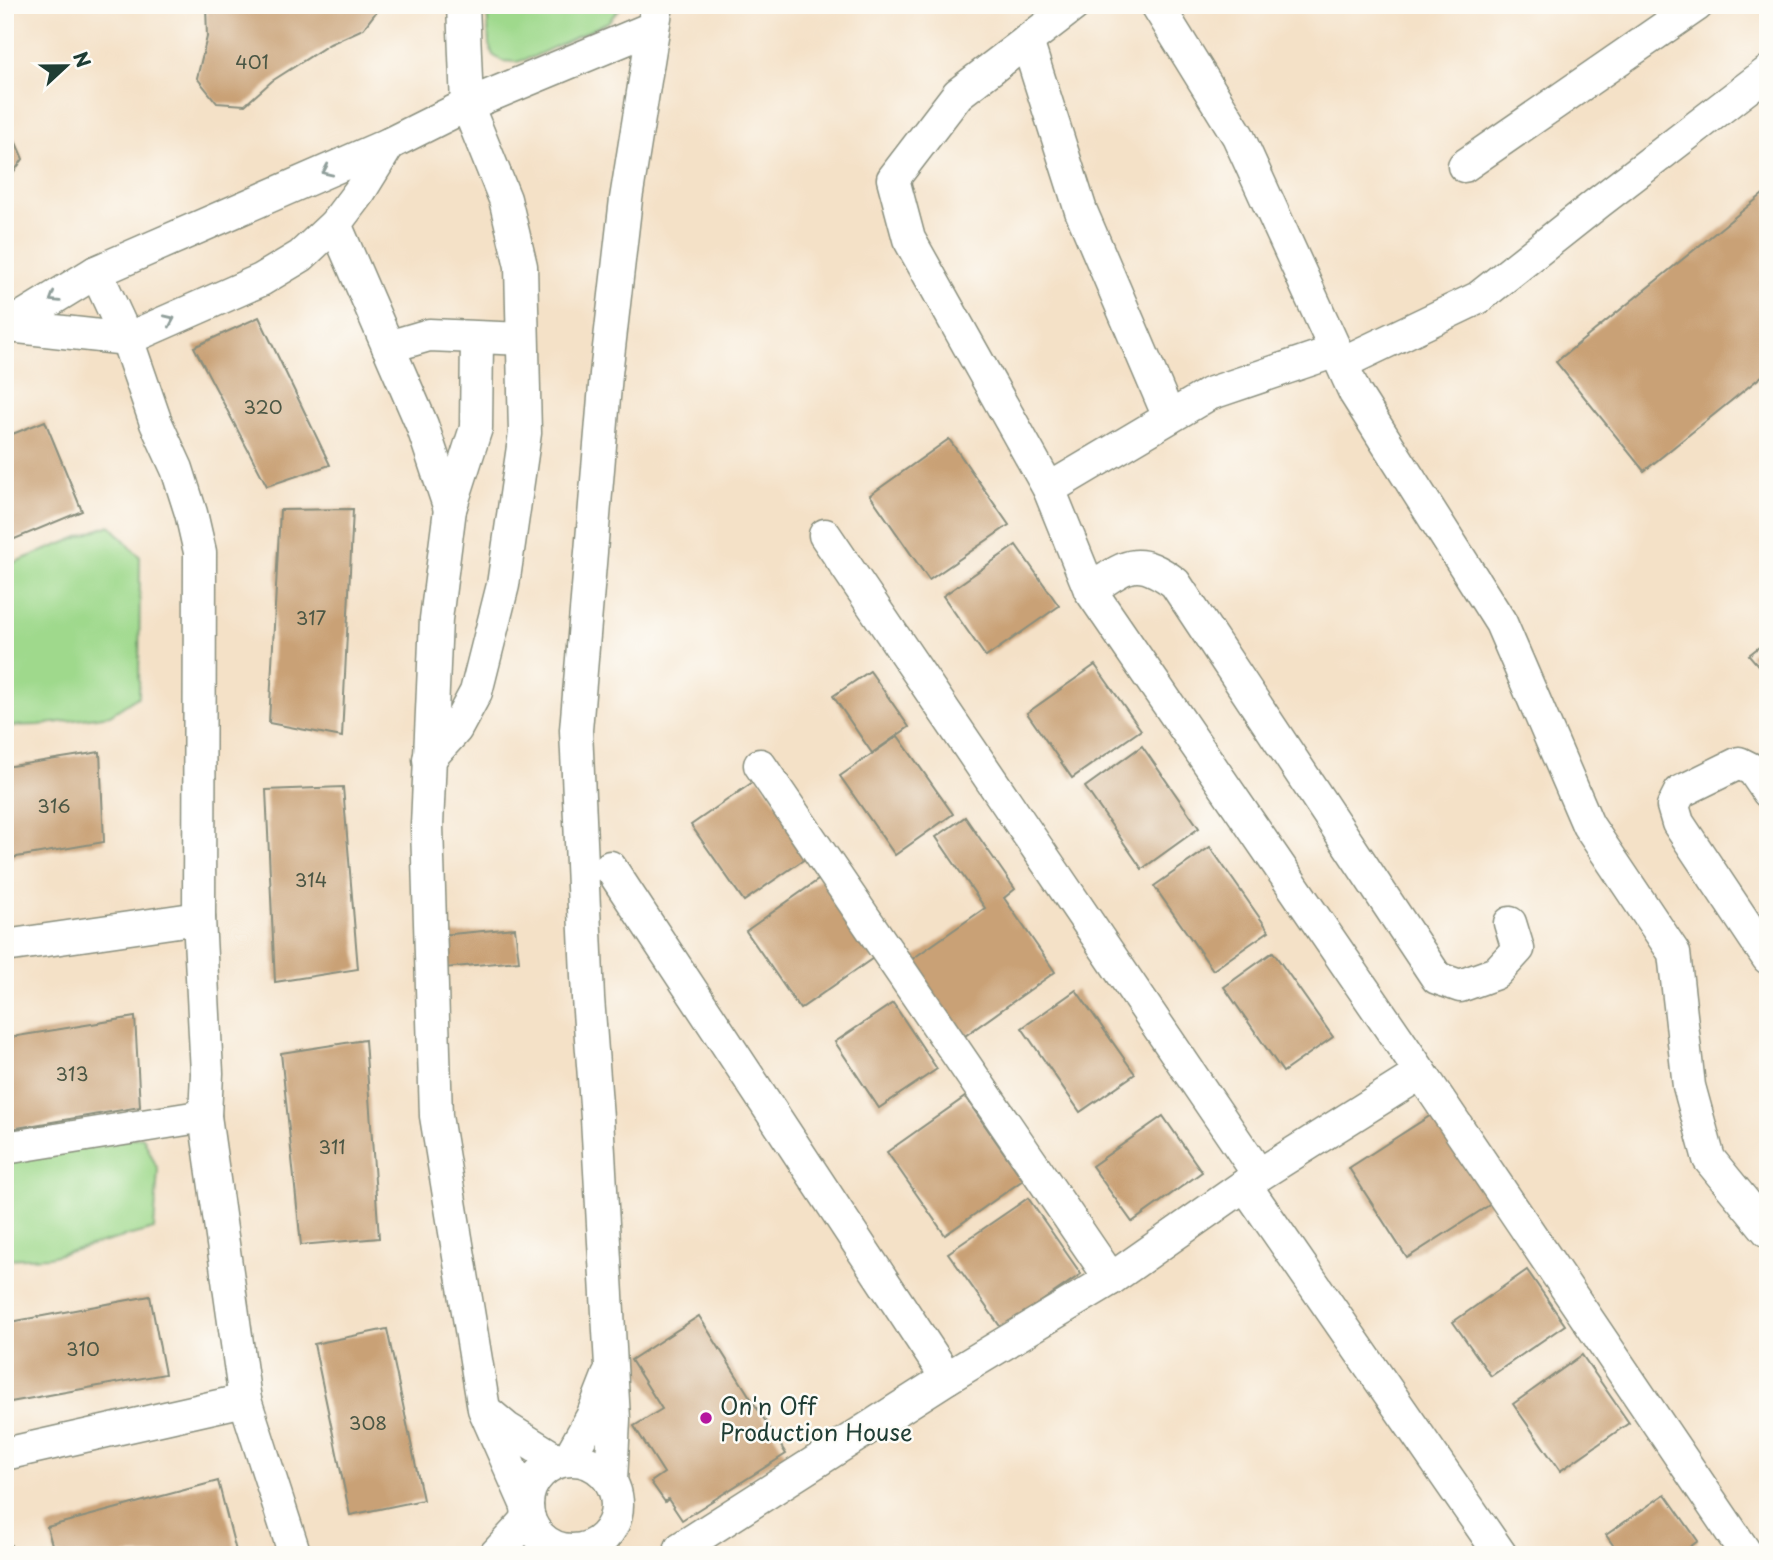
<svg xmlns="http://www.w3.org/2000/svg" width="1773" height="1560" viewBox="0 0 1773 1560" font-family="'Playpen Sans',sans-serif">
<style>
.green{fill:#9fd98c;stroke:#5f8b60;stroke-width:2}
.building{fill:#c9a176}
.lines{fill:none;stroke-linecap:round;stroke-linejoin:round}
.minor-casing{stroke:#8a8f7e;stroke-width:35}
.minor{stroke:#fff;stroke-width:32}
.oneway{stroke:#8f9e9a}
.poi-dot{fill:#b5179e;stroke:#fdfcf7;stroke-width:2.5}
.labels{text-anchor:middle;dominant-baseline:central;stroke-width:5;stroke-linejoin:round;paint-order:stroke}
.number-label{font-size:19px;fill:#4a5644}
.poi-label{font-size:23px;fill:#1f3d34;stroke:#fdfcf7;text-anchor:start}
</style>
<rect width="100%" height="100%" fill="#fdfcf7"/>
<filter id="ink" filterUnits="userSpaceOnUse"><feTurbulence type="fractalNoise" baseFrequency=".0143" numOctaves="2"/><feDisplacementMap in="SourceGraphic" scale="14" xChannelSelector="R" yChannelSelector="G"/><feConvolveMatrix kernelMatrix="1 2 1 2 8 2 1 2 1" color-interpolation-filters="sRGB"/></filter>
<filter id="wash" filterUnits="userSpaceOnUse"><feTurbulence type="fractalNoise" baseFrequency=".00686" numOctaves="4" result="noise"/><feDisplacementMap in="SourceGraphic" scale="28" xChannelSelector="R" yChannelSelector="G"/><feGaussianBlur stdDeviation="1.57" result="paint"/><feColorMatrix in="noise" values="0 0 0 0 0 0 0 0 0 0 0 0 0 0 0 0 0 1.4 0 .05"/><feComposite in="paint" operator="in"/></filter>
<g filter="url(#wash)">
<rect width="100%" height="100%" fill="#f4e1c7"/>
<g class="green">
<polygon points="487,5 623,5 608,22 533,57 517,62 502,61 493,55 489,45"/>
<polygon points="110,525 140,557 139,696 110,715 39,725 5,726 5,566"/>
<polygon points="143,1137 158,1170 154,1229 49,1257 5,1259 5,1154"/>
</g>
<g id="blocks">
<g class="building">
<polygon points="206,5 373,5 376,12 363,29 330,44 272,81 245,105 217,103 197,78 207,37"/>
<polygon points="5,128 11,131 23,159 10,177 5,179"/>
<polygon points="1768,190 1768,371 1644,471 1556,362"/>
<polygon points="259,317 330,465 267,486 194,347"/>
<polygon points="45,421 82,511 5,543 5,437"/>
<polygon points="949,439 1009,525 929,580 870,495"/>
<polygon points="353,509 342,737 269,723 280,510"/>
<polygon points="1016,545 1059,606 986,657 943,596"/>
<polygon points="1768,640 1768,677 1749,655"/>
<polygon points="1095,665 1141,730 1072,778 1027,713"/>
<polygon points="870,671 909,727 872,753 833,696"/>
<polygon points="898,736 953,814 895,855 840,776"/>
<polygon points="1142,746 1199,828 1142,869 1085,787"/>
<polygon points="100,752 104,842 5,859 5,767"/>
<polygon points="759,778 812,854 744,901 691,825"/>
<polygon points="343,787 358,969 275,982 266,790"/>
<polygon points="965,817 1015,889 1004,898 1055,972 962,1038 908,962 985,908 936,837"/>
<polygon points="1210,847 1269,931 1213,970 1154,886"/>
<polygon points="821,878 876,956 800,1009 746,931"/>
<polygon points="515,928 519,961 444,968 441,935"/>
<polygon points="1273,952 1333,1037 1283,1072 1224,987"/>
<polygon points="1076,990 1135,1074 1080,1112 1022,1028"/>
<polygon points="893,1003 937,1069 879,1108 835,1042"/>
<polygon points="135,1017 140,1107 5,1130 5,1038"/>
<polygon points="365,1040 379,1238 301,1245 281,1053"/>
<polygon points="965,1097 1023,1180 945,1235 887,1152"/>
<polygon points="1436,1112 1494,1202 1407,1258 1349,1168"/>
<polygon points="1163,1116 1202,1172 1132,1222 1092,1166"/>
<polygon points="1028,1198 1081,1274 1002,1329 948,1253"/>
<polygon points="1527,1270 1565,1325 1491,1376 1453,1322"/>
<polygon points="150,1296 165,1374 5,1403 5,1323"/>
<polygon points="699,1316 786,1454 682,1520 668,1499 665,1502 651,1482 664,1473 634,1426 662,1409 631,1360"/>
<polygon points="387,1329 423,1500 350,1515 314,1344"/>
<polygon points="1582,1355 1629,1423 1560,1471 1513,1404"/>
<polygon points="218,1481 237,1555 55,1555 47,1527"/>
<polygon points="1665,1494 1698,1541 1678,1555 1620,1555 1606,1535"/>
<polygon points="10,1543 15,1555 5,1555 5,1545"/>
</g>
</g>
</g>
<g filter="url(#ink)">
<use href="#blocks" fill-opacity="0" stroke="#8a8f7e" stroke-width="2"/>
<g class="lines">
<g class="minor-casing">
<g id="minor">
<polyline points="1157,5 1238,136 1355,393 1501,623 1588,825 1674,953 1689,1086 1709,1159 1768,1231"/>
<polyline points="1027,41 1081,211 1169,417"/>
<polyline points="1464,166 1697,5"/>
<polyline points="335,224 422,425 450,509"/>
<polyline points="96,272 127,339 156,423 177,469 191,513 200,552 199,918 207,1073 205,1116 245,1400 295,1555"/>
<polyline points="9,326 127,339 261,280 301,256 335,224 360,191 389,144"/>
<polyline points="5,328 96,272 389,144 467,105 652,28"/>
<polyline points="477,338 476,428 450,509 436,619 427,826 436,1116 484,1409 527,1506"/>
<polyline points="388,347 429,335 522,339"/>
<polyline points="1342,363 1478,298 1599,202 1768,72"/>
<polyline points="1049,489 1209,394 1336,351"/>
<polyline points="825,535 1259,1175"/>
<path d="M1090,590C1126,566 1136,554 1175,583L1437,978L1460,986L1496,973L1518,949L1510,923"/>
<polyline points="429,759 456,729 476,692 503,585 525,433 521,266 505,199 467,105 463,5"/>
<polyline points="760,765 1111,1279"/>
<polyline points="1768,792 1753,770 1739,763 1680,792 1673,806 1678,823 1768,958"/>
<polyline points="610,867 947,1378"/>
<polyline points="5,946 199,918"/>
<polyline points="1421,1073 1747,1555"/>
<polyline points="5,1148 205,1116"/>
<polyline points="1245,1185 1501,1555"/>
<polyline points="487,1412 506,1428 559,1461"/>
<polyline points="5,1454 245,1400"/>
<polyline points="568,1460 592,1417 608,1376"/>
<circle cx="572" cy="1505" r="45"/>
<polyline points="611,1482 614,1419 597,1118 588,998 576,730 606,374 626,199 657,5"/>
<polyline points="681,1548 947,1378 1111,1279 1259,1175 1421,1073 1090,590 1049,489 909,239 893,179 958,94 1074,5"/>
<polyline points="495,1555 529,1518"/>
</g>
</g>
<use href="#minor" class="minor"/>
</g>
<defs><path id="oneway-chevron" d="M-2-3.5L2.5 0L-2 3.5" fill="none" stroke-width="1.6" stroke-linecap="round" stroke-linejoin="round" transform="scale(1.75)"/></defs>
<g class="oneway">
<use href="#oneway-chevron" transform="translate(327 171) rotate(156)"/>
<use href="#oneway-chevron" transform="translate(54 298) rotate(148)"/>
<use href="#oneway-chevron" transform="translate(170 320) rotate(-24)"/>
</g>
</g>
<circle class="poi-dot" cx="706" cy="1418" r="7"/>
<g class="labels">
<g class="number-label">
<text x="252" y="61">401</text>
<text x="263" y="406">320</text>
<text x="311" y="617">317</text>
<text x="54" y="805">316</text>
<text x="311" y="879">314</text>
<text x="72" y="1073">313</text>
<text x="332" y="1146">311</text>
<text x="83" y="1348">310</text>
<text x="368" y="1422">308</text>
</g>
<g class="poi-label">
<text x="720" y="1405">On'n Off<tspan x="720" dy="26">Production House</tspan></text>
</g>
</g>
<rect width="1773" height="1560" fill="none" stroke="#fdfcf7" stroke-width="28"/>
<g transform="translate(66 66) rotate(68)" stroke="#fdfcf7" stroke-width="5" paint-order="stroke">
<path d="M0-5L12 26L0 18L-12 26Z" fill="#1f3d34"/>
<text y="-10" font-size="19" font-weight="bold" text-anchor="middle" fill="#1f3d34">N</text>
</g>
</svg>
